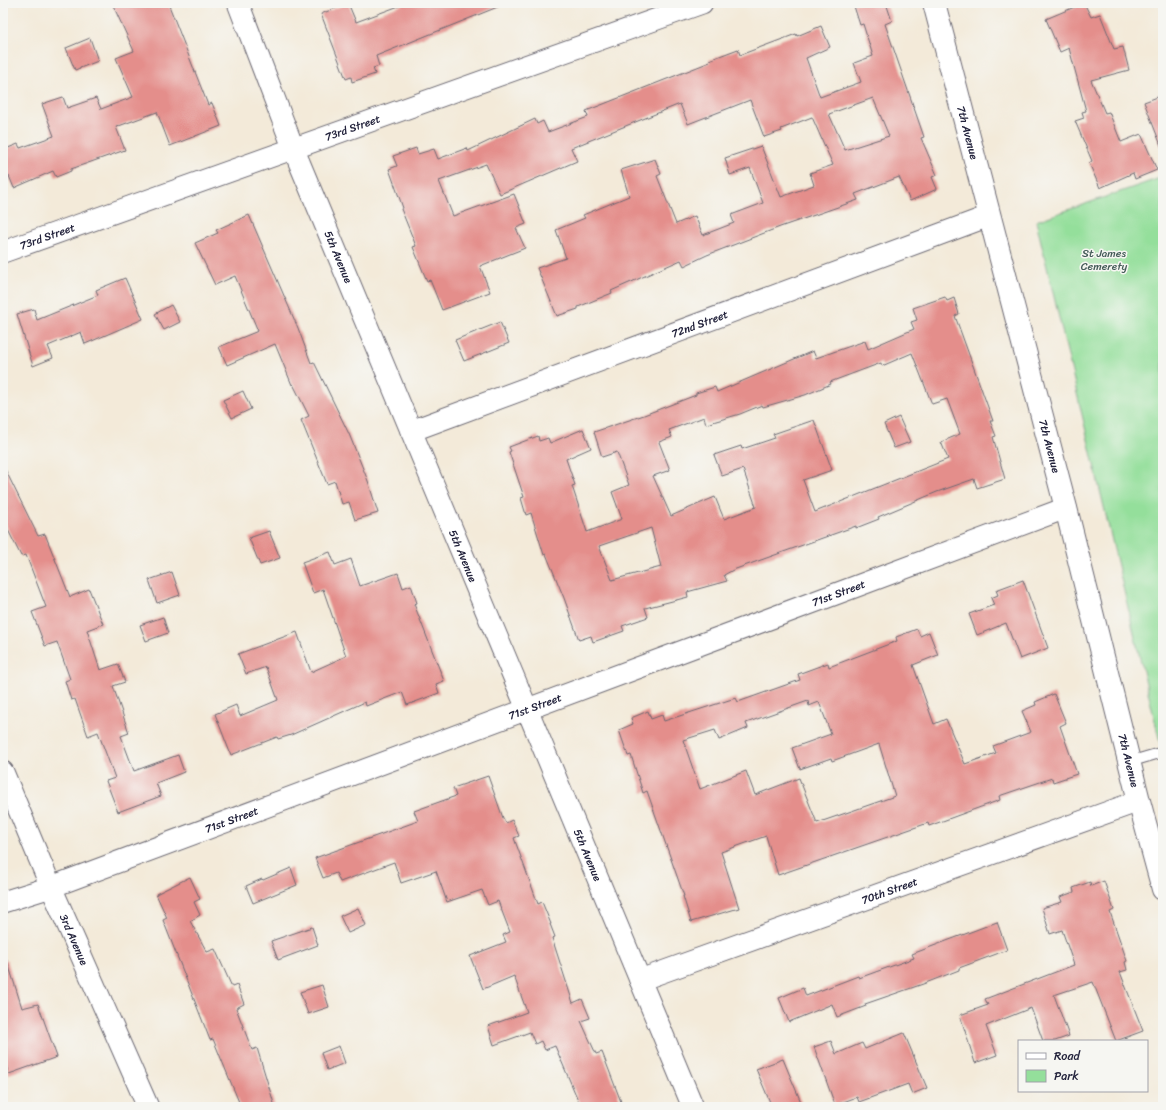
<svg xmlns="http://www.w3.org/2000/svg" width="1166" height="1110" viewBox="0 0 1166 1110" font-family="Sriracha,sans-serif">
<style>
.green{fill:#94df9b;stroke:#5b806b}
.building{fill:#e48e8b;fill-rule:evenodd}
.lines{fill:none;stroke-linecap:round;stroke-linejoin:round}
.lane-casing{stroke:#6b6872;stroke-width:12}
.street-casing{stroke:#6b6872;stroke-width:23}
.secondary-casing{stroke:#6b6872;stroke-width:24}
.lane{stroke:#fff;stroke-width:10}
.street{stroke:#fff;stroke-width:21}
.secondary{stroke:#fff;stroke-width:22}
.labels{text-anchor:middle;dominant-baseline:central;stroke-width:3;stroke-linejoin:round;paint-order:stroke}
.street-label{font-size:11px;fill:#22223b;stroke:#f6f6f2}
.park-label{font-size:11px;fill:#445b58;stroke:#f6f6f2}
</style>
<rect width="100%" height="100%" fill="#f6f6f2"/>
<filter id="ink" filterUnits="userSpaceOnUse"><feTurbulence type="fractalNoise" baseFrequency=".025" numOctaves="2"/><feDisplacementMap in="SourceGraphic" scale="8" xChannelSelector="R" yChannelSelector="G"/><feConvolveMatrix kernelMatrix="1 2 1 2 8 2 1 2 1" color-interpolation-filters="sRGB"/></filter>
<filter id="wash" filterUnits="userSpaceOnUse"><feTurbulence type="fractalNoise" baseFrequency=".012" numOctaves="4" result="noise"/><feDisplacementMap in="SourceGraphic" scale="16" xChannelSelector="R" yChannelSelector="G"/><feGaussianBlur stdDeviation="0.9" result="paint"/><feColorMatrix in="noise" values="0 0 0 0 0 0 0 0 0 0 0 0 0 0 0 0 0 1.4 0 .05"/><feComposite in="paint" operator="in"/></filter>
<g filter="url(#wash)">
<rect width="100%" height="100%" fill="#f3ead9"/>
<polygon class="green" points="1163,177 1163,755 1036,221"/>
<g id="blocks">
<g class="building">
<polygon points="112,3 168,3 208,105 212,103 221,126 170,146 157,112 116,127 125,150 71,169 71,171 56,177 53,171 14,188 9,176 3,178 3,150 18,144 20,148 54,136 42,104 63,97 67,108 96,98 101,109 133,97 116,58 134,51"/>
<polygon points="348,3 356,22 407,3 505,3 505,4 376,56 379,66 373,68 375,74 352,82 351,77 346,79 321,14"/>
<path d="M853,3H886L892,21L885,24L924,137L921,138L937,175L932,177L937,189L910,201L899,177L855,194L858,200L780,227L707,255L684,266L681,260L611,291L612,293L578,307V309L557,316L537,268L566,258L556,230L585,218L583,215L629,196L621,170L655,159L661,174L657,176L676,224L695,216L703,235L734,223L731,215L763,203L750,168L730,175L725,158L761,146L781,197L814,185L810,173L833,165L812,117L781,129L782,131L764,137L750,100L688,124L680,104L571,148L577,161L500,194L486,164L439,181L453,216L514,194L526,224L516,228L525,248L480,266L490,292L442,310L430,280L427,281L413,247L416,246L401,209L403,208L389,169L397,166L393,156L416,148L418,154L434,149L438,159L467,148L468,151L535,119L537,124L543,121L548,132L588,117L586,111L710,62L709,60L738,49L740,55L796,34L797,36L821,26L830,47L806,58L820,97L861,82L854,63L873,56L863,24L860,25ZM873,98L889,136L845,150L829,114Z"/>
<polygon points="1084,3 1091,17 1100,14 1114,49 1123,47 1129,70 1091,80 1105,113 1109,112 1121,142 1141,134 1157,170 1135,179 1133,173 1100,188 1089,163 1092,161 1075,121 1084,118 1082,112 1086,111 1069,48 1060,52 1046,19"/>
<polygon points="90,38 98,61 75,70 66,48"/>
<polygon points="1163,95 1163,148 1162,148 1144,102"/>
<polygon points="249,215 298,328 311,363 314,362 349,434 368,481 378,513 355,520 349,502 342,504 335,481 327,484 301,420 309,416 293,384 292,385 275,344 227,365 219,347 258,331 235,276 215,285 195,243 218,233 216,230"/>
<polygon points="125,278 143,319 85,344 81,332 48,346 53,358 33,366 17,314 34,309 37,320 98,295 96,290"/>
<path d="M945,297L947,301L954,298L959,314L955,316L993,421H990L996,436L993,437L1005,479L977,488L974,479L937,492L878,517L879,519L856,528V526L733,570L724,575L727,581L687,592L688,597L645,608L648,617L622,626L624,631L593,642L591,636L579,640L564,598L546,554L544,555L531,513L526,515L521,498L524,497L509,452L511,451L509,447L538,436L539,441L548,438L550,443L583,429L591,448L566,459L575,485L572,486L587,532L622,519L612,492L629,485L617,452L602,457L594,432L644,415L696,395V393L715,387L717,392L813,351L816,358L865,341L868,349L914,329L911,322L917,320L913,308ZM912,353L932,404L947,399L960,434L941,442L948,459L815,512L803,480L832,470L814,420L773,434L775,438L742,449L741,446L714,455L722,476L743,469L756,507L724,519L715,497L671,516L653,476L670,470L659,442L672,437L669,430L704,417L706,424L740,414L762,405L763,407L805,395L831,384L830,382L881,363L882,366ZM651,528L661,567L612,580L599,546Z"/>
<polygon points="171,305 180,322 164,330 155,314"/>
<polygon points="500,322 509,343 464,361 455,340"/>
<polygon points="243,391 251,409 232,418 223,400"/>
<polygon points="899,417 910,442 894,448 884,424"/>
<polygon points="3,465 38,536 45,534 70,597 89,589 103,624 87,630 100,670 118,664 125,682 113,686 129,733 121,736 134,771 178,755 184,772 156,783 161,796 118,812 106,781 115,778 98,732 88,736 75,699 71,700 65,681 70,679 57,642 45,646 32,612 46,607 26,555 21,556 3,520"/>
<polygon points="269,531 280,558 260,565 249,538"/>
<polygon points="330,552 335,565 351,559 360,586 398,573 403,588 411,585 417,603 414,604 444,681 436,684 439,693 407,705 402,692 366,706 365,702 291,735 278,739 277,737 231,755 215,714 236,705 240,716 278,700 266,667 246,674 238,654 297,632 311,672 346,656 323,589 313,593 302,562"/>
<polygon points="172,572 180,595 157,603 149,580"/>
<polygon points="1023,580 1048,648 1020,659 1006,623 977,635 969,614 994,605 991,598 998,595 996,590"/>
<polygon points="163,617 168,633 146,641 140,625"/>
<path d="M917,629L920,636L929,632L938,655L913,665L934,724L946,719L965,764L996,753L993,746L1031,732L1022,711L1036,705L1035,702L1054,694L1066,723L1060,726L1077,774L1053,782L1052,778L999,796L1000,800L929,826L928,823L778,875L766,836L721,852L739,908L691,922L683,896H684L647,791L643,793L631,755L628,756L619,730L633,724L631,718L648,711L651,719L662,715L664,721L729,700L736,698L738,702L800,680L798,674L828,663L829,667L897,641L896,637ZM808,701L809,706L819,702L831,734L792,748L800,769L831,758L832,761L879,744L895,796L817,823L799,778L755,795L746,771L700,789L683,740L715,730L719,740L748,728L746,723Z"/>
<polygon points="488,776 503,818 506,823 512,820 519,836 514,838 538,904 542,902 551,924 550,924 555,937 552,938 573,1003 582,999 590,1018 581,1021 596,1054 602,1052 623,1107 581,1107 555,1046 545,1050 541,1041 535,1044 530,1032 494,1045 488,1026 527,1012 514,976 483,989 470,956 506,942 503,935 510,932 498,901 488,905 482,890 447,902 436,871 401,883 394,862 340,882 336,873 323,878 315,858 418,821 414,811 456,796 453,788"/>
<polygon points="291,868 297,885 253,903 246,886 262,879 263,880"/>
<polygon points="190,877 200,899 194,902 200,915 190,921 207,952 215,949 232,987 237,985 244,1004 236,1008 252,1050 257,1048 275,1107 241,1107 213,1039 210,1040 163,920 167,918 156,894"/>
<polygon points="1104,881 1114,910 1110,912 1127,961 1125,962 1127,970 1120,972 1143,1031 1116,1041 1093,982 1054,995 1069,1036 1055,1041 1043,1041 1031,1008 986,1026 997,1055 975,1063 960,1015 988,1005 985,999 1074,965 1062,930 1050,934 1042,908 1062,902 1060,897 1074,892 1073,888 1090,882 1091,886"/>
<polygon points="358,908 366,925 348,933 340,916"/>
<polygon points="997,922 1007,950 959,968 959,970 923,984 865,1004 866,1006 837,1017 832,1004 789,1022 779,998 803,988 806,996 858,976 859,978 914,958 912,954"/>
<polygon points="312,927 318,945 278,960 271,941"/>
<polygon points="7,960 22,1008 38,1004 57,1057 9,1074 3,1057 3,961"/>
<polygon points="322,985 329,1007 308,1014 300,992"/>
<polygon points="904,1033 927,1088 912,1094 908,1084 859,1102 857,1097 835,1105 814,1047 831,1041 836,1054 862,1043 865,1049"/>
<polygon points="339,1046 345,1063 327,1070 321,1053"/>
<polygon points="783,1059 803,1107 772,1107 756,1069"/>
</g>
</g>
</g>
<g filter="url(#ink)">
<use href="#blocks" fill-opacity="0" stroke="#6b6872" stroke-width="1"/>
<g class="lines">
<g class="lane-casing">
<polyline id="lane" points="1129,762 1163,752"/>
</g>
<g class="street-casing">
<g id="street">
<path id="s1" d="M238,3L294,150L693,1107"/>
<path id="s2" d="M3,252L702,3"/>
<path id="s3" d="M411,431L989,216"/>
<path id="s4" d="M3,772L51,887L148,1107"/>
<path id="s5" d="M3,902L51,887L1066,508"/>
<path id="s6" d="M640,980L1139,801"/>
</g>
</g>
<g class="secondary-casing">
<g id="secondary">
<path id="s7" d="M934,3L1066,508L1139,801L1163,889"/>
</g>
</g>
<use href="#lane" class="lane"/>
<use href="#street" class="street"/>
<use href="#secondary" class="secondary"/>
</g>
</g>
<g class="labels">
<g class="street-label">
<text stroke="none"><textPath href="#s2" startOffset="371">73rd Street</textPath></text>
<text stroke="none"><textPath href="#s7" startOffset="134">7th Avenue</textPath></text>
<text stroke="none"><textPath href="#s2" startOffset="47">73rd Street</textPath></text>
<text stroke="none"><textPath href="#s1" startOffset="273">5th Avenue</textPath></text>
<text stroke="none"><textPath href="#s3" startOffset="308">72nd Street</textPath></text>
<text stroke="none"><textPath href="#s7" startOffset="458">7th Avenue</textPath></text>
<text stroke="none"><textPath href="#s1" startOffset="597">5th Avenue</textPath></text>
<text stroke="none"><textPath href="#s5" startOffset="891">71st Street</textPath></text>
<text stroke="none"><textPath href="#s5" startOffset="567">71st Street</textPath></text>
<text stroke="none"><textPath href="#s7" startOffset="782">7th Avenue</textPath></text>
<text stroke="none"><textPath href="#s5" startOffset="243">71st Street</textPath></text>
<text stroke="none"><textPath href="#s1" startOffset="921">5th Avenue</textPath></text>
<text stroke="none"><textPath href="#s6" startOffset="265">70th Street</textPath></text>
<text stroke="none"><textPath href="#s4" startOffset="182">3rd Avenue</textPath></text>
</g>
<g class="park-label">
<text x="1104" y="253">St James<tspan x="1104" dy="13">Cemerety</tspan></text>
</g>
</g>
<rect width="1166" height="1110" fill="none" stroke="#f6f6f2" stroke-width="16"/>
<rect x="1018" y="1040" width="130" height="52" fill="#f6f6f2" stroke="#a1a1a9"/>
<rect x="1026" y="1053" width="20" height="6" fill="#ffffff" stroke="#a1a1a9"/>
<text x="1054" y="1060" font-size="12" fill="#22223b">Road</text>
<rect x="1026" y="1070" width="20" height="12" fill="#94df9b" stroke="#a1a1a9"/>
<text x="1054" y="1080" font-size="12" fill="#22223b">Park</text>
</svg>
